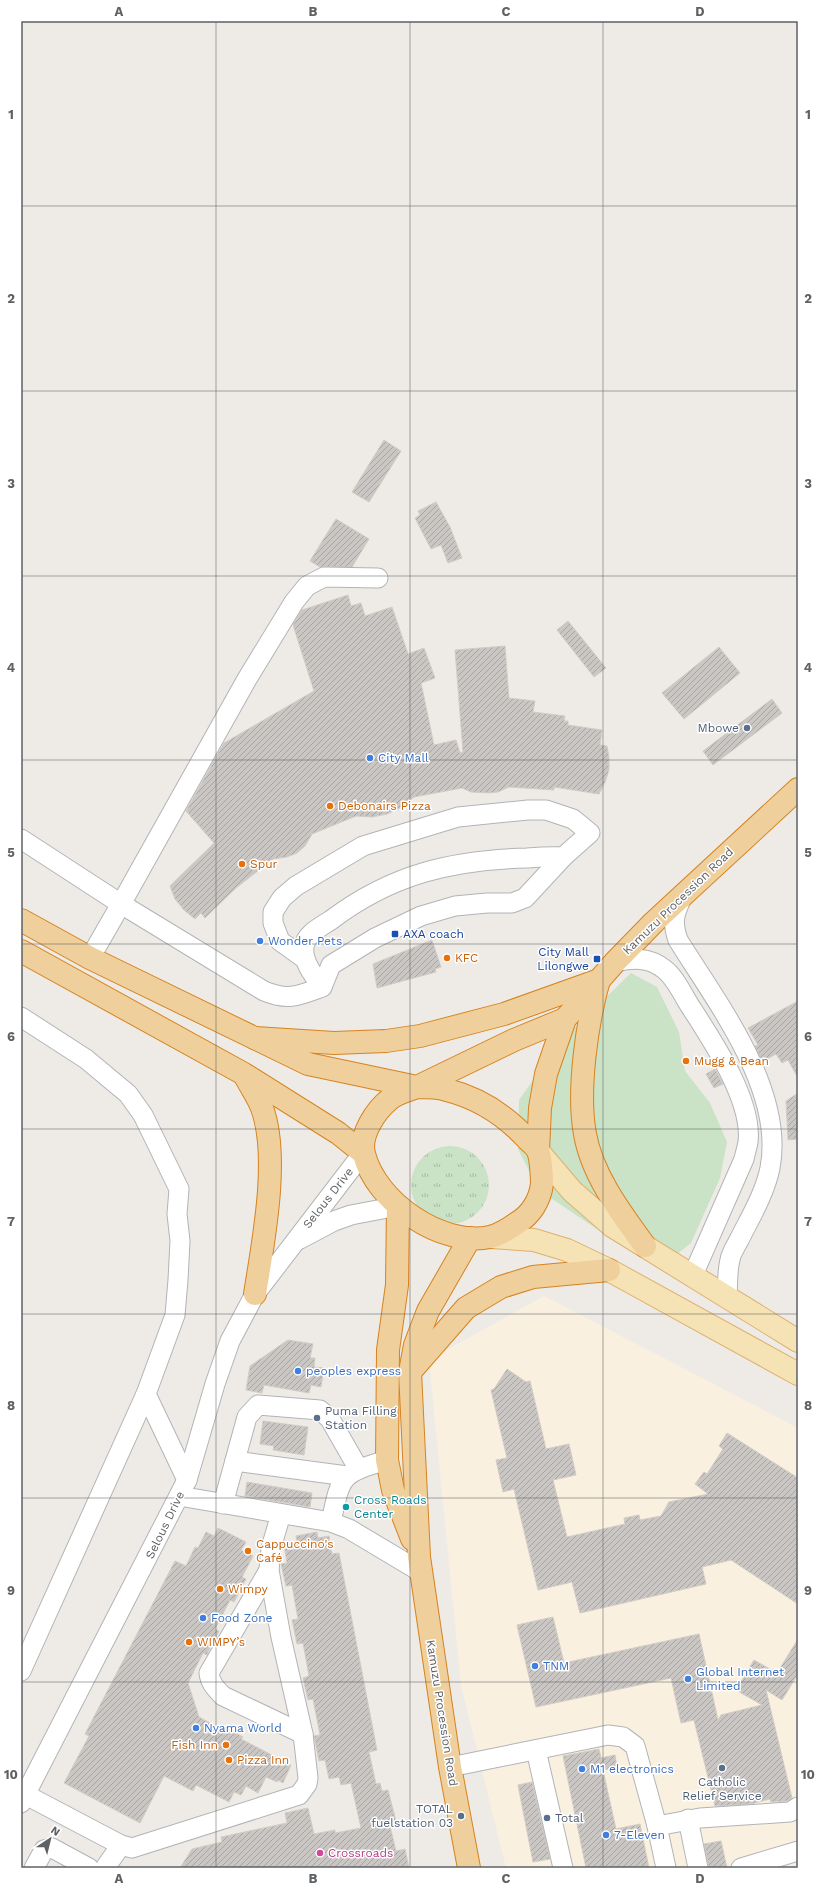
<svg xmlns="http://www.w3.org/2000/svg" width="819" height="1889" viewBox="0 0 819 1889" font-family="'Work Sans',sans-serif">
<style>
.commercial{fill:#faf0e0}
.grass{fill:url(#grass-tufts)}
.park{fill:#cae2c6}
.building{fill:url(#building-hatch);stroke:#d2ccc5}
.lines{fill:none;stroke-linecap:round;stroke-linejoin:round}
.minor-casing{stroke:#b1b4b7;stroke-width:21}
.major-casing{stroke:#dfb06e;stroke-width:24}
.highway-casing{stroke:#d7831e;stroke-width:24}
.minor{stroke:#fff;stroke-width:19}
.major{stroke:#f5e2b5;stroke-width:22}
.highway{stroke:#efcf9c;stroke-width:22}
.grid{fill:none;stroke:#5e6265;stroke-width:1;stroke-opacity:0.55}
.service-dot{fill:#5c6f8a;stroke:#fff;stroke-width:1.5}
.shop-dot{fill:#3f7fe0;stroke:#fff;stroke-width:1.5}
.food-dot{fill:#e8710a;stroke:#fff;stroke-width:1.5}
.transit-dot{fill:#1a4fb4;stroke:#fff;stroke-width:1.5}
.culture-dot{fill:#0f9aa8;stroke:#fff;stroke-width:1.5}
.hotel-dot{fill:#d1479c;stroke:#fff;stroke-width:1.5}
.labels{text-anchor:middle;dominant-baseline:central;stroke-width:3;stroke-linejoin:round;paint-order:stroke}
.service-label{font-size:12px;fill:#4e5e75;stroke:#fff;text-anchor:end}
.shop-label{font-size:12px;fill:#366cbe;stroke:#fff;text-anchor:start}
.food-label{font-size:12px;fill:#c56008;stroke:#fff;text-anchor:start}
.street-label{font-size:12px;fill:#5e6265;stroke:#fff}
.transit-label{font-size:12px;fill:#164399;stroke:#fff;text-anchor:start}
.culture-label{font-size:12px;fill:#0d838f;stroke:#fff;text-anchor:start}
.hotel-label{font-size:12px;fill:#b23c85;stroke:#fff;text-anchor:start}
.neatline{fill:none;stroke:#5e6265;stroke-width:1.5}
.grid-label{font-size:13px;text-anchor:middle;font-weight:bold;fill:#5e6265}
</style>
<defs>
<pattern id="grass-tufts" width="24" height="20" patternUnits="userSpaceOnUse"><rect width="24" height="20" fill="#cae2c6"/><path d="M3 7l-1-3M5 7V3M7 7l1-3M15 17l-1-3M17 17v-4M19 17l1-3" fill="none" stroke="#a7bba4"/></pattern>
<pattern id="building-hatch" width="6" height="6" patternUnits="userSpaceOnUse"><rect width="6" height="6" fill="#cac6c3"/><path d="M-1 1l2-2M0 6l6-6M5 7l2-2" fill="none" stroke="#a7a4a2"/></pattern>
</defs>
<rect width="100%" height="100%" fill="#eeebe6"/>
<polygon class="commercial" points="544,1296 798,1428 798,1868 506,1868 461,1685 429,1360"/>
<circle class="grass" cx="450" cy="1185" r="39"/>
<polygon class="park" points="631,973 657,987 679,1032 685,1071 710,1103 727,1142 720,1178 691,1243 663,1265 616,1242 539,1190 518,1149 519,1100 561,1041"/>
<g class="building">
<polygon points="384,440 401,451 369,502 352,492"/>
<polygon points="436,502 450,527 462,558 448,563 441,545 431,549 415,518 420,515 418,511"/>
<polygon points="336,519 369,539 352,567 320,567 310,561"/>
<polygon points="348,595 351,606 361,603 365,616 392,607 408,654 424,648 435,678 421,683 434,745 456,740 460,753 463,752 455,650 505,646 509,698 535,701 533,712 565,716 564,721 568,721 568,725 602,730 600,745 607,746 609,757 609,770 605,782 599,794 554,787 554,790 509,787 498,792 489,793 471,792 462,788 414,797 402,807 387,814 372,817 356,816 312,834 305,846 297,853 287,857 273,859 236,888 205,918 201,913 195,919 184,910 175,899 170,886 214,843 186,811 224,743 314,691 293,625 302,610"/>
<polygon points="568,621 606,668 594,677 557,630"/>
<polygon points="719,647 740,673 684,719 662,693"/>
<polygon points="772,699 782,713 713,765 703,751"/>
<polygon points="432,940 441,967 435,969 436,972 377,988 373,964"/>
<polygon points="798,1001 798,1078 788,1060 782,1063 776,1054 762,1062 755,1046 758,1045 748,1028"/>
<polygon points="715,1069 723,1084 714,1088 706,1074"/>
<polygon points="798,1093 798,1139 788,1140 786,1101"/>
<polygon points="288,1340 313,1344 310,1358 315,1358 314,1367 324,1368 321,1387 311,1385 309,1393 264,1385 262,1393 246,1390 250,1366"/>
<polygon points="507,1369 526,1382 530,1381 546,1449 569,1444 576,1475 553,1480 567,1537 625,1524 624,1518 639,1515 640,1520 661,1516 669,1502 708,1494 695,1484 704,1472 707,1474 723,1449 719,1446 727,1433 798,1478 798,1604 731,1560 702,1567 706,1584 580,1613 572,1582 538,1590 514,1489 503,1492 496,1460 507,1458 491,1390 494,1389"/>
<polygon points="263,1421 308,1427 304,1455 273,1450 274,1446 260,1444"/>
<polygon points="247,1482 312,1493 310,1507 245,1496"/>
<polygon points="218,1528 246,1542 241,1550 253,1556 242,1577 246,1579 234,1602 230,1600 215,1629 219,1631 208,1652 207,1655 203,1653 188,1683 199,1717 219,1728 221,1725 243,1737 241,1739 291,1765 283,1783 278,1780 277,1782 266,1777 258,1793 246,1786 241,1795 234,1792 229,1802 196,1785 193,1791 164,1776 140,1823 64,1783 89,1736 85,1734 175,1561 186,1566 195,1547 198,1548 206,1532 214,1536"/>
<polygon points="317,1532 318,1538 329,1536 332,1554 339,1553 377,1750 369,1752 376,1784 380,1783 382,1791 388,1790 397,1825 390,1826 396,1851 405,1849 409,1868 180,1868 192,1849 222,1842 221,1837 287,1823 285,1813 308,1808 314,1834 335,1830 335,1833 361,1828 351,1783 341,1785 339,1777 329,1779 325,1760 319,1761 314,1736 320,1735 313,1699 308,1700 303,1678 309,1676 303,1643 297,1644 292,1620 298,1619 292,1585 286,1586 281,1564 287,1563 284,1544 297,1542 296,1536"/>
<polygon points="553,1617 564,1663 699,1634 718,1720 721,1715 762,1705 736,1690 754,1660 777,1673 798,1639 798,1674 782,1700 766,1690 792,1798 787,1801 771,1802 770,1799 751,1804 715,1806 694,1720 681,1723 671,1678 536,1707 517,1625"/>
<polygon points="599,1749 601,1758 615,1755 617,1767 603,1770 616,1829 640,1824 649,1868 586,1868 563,1756"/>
<polygon points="532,1782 550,1859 533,1862 518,1785"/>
<polygon points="721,1841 727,1868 709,1868 704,1844"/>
</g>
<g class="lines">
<g class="minor-casing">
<g id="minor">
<polyline points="21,839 121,904 247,679 294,602 307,586 324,577 378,578"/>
<path d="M683,895C675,913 671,920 678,940C717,1003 785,1090 770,1168C765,1193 750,1218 739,1240C736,1246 731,1253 730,1260C727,1271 728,1284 727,1296"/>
<path d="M90,958L121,904L264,991C288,1001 298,996 322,987L331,965L375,938L421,916L455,906L487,903H512L525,898L563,857L590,833L573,819L546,810H528L458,817L363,846L296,886L282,898L273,912V923L280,941L305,959"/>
<path d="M615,962C633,958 649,957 664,969C675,977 683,995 690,1006C712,1040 753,1101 748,1142C747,1148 745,1154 744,1159L693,1275"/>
<path d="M322,987C314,976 302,961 304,947C305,934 322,926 331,920C392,874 452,860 527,858C539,857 551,856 563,857"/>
<polyline points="21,1017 86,1059 128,1094 143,1115 179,1189 177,1214 180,1241 178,1280 175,1315 146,1394 187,1480"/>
<polyline points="300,1239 334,1221 351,1215 398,1206"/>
<polyline points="235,1461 347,1476"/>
<polyline points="179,1496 331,1522 349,1529 421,1572"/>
<polyline points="223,1504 247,1417 258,1405 320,1410 330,1419 358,1468"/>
<path d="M331,1522C341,1475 340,1474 387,1460"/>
<path d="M269,1570L209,1673C210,1683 216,1689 223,1696L303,1734"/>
<polyline points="21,1671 146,1394"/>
<polyline points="536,1750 563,1868"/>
<polyline points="450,1767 608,1735 623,1737 635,1746 657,1826 666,1868"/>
<polyline points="26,1795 121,1845 132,1848 299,1795 307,1784 308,1778 303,1734 281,1637 269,1570 271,1548 281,1514"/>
<polyline points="21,1803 187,1480 215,1384 230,1341 255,1294 363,1153"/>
<polyline points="688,1819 698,1868"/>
<polyline points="657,1826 700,1818 790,1812 798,1807"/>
<polyline points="34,1868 44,1850 52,1848 89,1868"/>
<polyline points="105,1868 121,1845"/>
<polyline points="741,1868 798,1851"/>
</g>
</g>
<g class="major-casing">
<g id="major">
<polyline points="538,1151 572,1191 612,1226 798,1341"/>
<polyline points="491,1237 534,1240 567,1250 609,1270 798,1374"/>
</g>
</g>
<g class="highway-casing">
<g id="highway">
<polyline points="21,920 90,958 308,1064 417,1087 514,1040 565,1019"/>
<polyline points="21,951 244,1074 338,1133 363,1153"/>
<path d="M255,1038L334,1043L386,1041L420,1036L504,1014L599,980C587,1022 577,1091 585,1134C592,1175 621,1213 645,1246"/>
<path d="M245,1076C250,1086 258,1097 262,1108C280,1157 263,1243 255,1294"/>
<path d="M417,1087C427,1087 438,1087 447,1090C479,1098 507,1117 528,1140C531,1143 537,1147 538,1151C541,1158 542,1177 542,1184C540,1200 531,1215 517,1223C510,1228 498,1235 490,1237C441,1247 376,1202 364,1154C359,1135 376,1110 390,1099C397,1093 409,1090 417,1087Z"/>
<polyline points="538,1151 540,1108 546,1074 565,1019 615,962 654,922 798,789"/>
<polyline points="398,1206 397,1285 388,1350 387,1460 393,1490 412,1539"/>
<polyline points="410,1372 466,1308 501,1287 533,1277 609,1270"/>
<polyline points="469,1868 450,1767 419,1557 410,1372 415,1345 428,1311 470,1238"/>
</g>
</g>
<use href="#minor" class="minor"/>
<use href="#major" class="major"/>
<use href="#highway" class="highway"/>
</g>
<path class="grid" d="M216,21V1868M410,21V1868M603,21V1868M21,206H798M21,391H798M21,576H798M21,760H798M21,944H798M21,1129H798M21,1314H798M21,1498H798M21,1682H798"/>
<g class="service-dot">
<circle cx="747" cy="728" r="4"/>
<circle cx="317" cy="1418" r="4"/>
<circle cx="722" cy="1768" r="4"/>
<circle cx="461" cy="1816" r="4"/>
<circle cx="547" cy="1818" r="4"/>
</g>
<g class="shop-dot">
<circle cx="370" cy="758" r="4"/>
<circle cx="260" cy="941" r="4"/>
<circle cx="298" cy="1371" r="4"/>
<circle cx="203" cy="1618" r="4"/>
<circle cx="535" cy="1666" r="4"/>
<circle cx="688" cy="1679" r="4"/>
<circle cx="196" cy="1728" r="4"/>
<circle cx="582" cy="1769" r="4"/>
<circle cx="606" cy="1835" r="4"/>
</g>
<g class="food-dot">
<circle cx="330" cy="806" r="4"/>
<circle cx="242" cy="864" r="4"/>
<circle cx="447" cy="958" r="4"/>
<circle cx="686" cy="1061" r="4"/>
<circle cx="248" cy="1551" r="4"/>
<circle cx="220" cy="1589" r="4"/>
<circle cx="189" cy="1642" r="4"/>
<circle cx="226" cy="1745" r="4"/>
<circle cx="229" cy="1760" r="4"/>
</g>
<g class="transit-dot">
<rect x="391" y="930" width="8" height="8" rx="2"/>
<rect x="593" y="955" width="8" height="8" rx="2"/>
</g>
<circle class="culture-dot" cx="346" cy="1507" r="4"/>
<circle class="hotel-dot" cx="320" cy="1853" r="4"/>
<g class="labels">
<g class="service-label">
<text x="739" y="728">Mbowe</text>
<text x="325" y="1411" text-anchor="start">Puma Filling<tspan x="325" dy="14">Station</tspan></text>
<text x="722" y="1782" text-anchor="middle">Catholic<tspan x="722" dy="14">Relief Service</tspan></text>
<text x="453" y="1809">TOTAL<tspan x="453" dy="14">fuelstation 03</tspan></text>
<text x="555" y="1818" text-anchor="start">Total</text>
</g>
<g class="shop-label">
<text x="378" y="758">City Mall</text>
<text x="268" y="941">Wonder Pets</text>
<text x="306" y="1371">peoples express</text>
<text x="211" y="1618">Food Zone</text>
<text x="543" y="1666">TNM</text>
<text x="696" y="1672">Global Internet<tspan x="696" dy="14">Limited</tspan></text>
<text x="204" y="1728">Nyama World</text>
<text x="590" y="1769">M1 electronics</text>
<text x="614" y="1835">7-Eleven</text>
</g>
<g class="food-label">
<text x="338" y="806">Debonairs Pizza</text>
<text x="250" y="864">Spur</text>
<text x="455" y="958">KFC</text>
<text x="694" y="1061">Mugg &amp; Bean</text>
<text x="256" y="1544">Cappuccino's<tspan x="256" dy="14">Café</tspan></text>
<text x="228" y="1589">Wimpy</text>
<text x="197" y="1642">WIMPY’s</text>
<text x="218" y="1745" text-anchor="end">Fish Inn</text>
<text x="237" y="1760">Pizza Inn</text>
</g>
<g class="street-label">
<text transform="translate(678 901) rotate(-44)">Kamuzu Procession Road</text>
<text transform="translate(328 1198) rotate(-52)">Selous Drive</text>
<text transform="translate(165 1525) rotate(-64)">Selous Drive</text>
<text transform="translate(442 1713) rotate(81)">Kamuzu Procession Road</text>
</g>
<g class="transit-label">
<text x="403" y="934">AXA coach</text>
<text x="589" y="952" text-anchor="end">City Mall<tspan x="589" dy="14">Lilongwe</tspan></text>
</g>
<g class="culture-label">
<text x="354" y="1500">Cross Roads<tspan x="354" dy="14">Center</tspan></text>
</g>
<g class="hotel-label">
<text x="328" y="1853">Crossroads</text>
</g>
</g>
<rect width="819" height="1889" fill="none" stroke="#ffffff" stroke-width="44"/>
<g transform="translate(50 1839) rotate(35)" stroke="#ffffff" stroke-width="3" paint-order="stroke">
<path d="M0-3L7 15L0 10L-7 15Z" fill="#5e6265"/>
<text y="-6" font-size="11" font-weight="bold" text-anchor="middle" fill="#5e6265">N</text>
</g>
<rect x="22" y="22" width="775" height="1845" class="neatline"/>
<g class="grid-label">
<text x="119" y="16">A</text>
<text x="313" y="16">B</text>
<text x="506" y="16">C</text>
<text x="700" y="16">D</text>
<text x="11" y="119">1</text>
<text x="808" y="119">1</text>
<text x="11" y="303">2</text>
<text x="808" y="303">2</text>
<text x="11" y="488">3</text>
<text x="808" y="488">3</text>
<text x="11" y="672">4</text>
<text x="808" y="672">4</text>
<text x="11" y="857">5</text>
<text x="808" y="857">5</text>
<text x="11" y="1041">6</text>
<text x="808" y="1041">6</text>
<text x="11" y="1226">7</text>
<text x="808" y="1226">7</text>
<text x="11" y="1410">8</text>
<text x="808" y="1410">8</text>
<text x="11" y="1595">9</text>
<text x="808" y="1595">9</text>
<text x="11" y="1779">10</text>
<text x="808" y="1779">10</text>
<text x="119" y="1883">A</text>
<text x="313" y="1883">B</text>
<text x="506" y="1883">C</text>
<text x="700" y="1883">D</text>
</g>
</svg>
